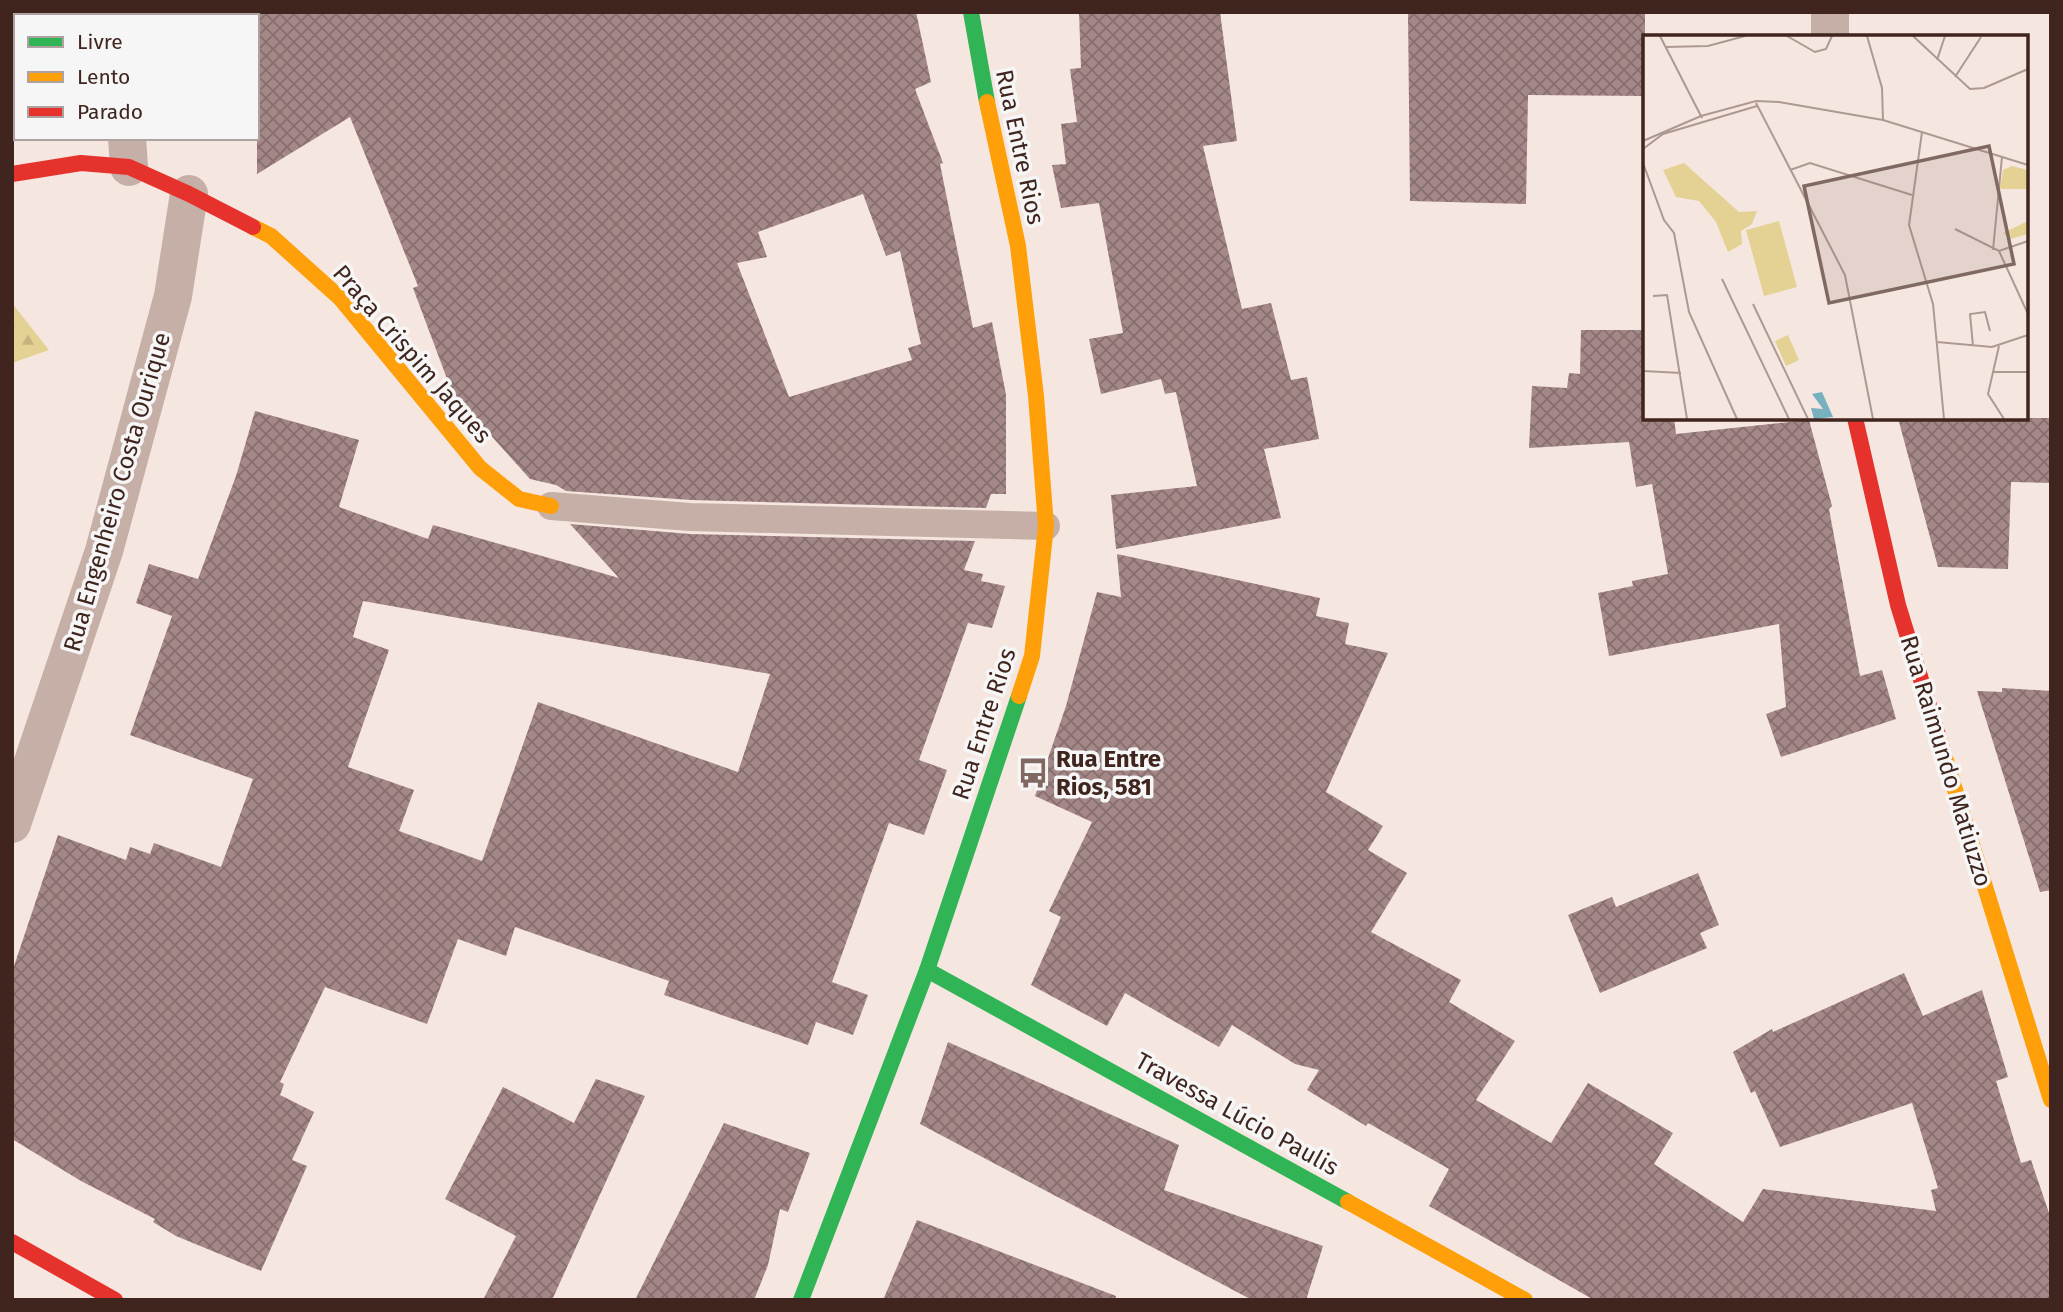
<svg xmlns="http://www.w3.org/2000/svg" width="2063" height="1312" viewBox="0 0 2063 1312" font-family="'Fira Sans',sans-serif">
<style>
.forest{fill:url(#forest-firs)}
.building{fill:url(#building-cross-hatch);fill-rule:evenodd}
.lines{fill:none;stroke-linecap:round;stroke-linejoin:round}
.lane{stroke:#c6afa6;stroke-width:28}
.street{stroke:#c6afa6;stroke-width:38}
.fast{stroke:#30b455;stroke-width:16}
.slow{stroke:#ff9f0a;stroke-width:16}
.jam{stroke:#e5322d;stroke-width:16}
.labels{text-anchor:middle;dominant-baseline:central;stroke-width:7;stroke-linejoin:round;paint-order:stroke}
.street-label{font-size:24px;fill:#3f251d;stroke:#f6f6f6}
.poi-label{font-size:24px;font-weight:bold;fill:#3f251d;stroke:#f6f6f6;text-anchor:start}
.inset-road{fill:none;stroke:#ad9992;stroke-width:2}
.view{fill:#7f6961;fill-opacity:0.15;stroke:#7f6961;stroke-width:3.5}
.inset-edge{fill:none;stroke:#3f251d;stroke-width:3.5}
</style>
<defs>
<pattern id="forest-firs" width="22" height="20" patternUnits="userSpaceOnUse" patternTransform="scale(1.75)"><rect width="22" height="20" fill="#e4d294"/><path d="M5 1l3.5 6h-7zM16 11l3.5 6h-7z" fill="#c5b47f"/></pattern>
<pattern id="building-cross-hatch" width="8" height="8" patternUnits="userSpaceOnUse" patternTransform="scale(1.75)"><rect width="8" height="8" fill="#a48787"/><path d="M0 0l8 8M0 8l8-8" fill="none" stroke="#876e6e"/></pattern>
</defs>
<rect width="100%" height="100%" fill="#f6e6e0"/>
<polygon class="forest" points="12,303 49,350 12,363"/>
<g class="building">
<path d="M257,12H916L931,82L915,89L943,163L940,164L973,328L992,322L1006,395V494H991L986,508L691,500L566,491L556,485L530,479L452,392L413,288L418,286L350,117L257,174ZM863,194L886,256L900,251L921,344L908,348L912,360L789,397L737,263L767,257L758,232Z"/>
<polygon points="1079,12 1220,12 1237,141 1203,146 1242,309 1271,303 1291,380 1307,377 1319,439 1264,449 1281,518 1116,549 1111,495 1197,486 1176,392 1165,394 1161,379 1101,394 1089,339 1123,333 1099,203 1061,208 1052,165 1066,164 1061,124 1077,122 1070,69 1081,68"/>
<polygon points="1408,12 1645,12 1645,96 1528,95 1526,204 1410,201"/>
<polygon points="1581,330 1645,330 1645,418 1674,418 1676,434 1809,420 1832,506 1829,509 1860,676 1882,670 1896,719 1781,757 1766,714 1786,707 1779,624 1609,656 1598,593 1633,586 1632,581 1668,574 1652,484 1636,487 1629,442 1529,448 1532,386 1567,388 1569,373 1580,374"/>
<path d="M255,411L359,440L339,507L428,539L433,525L619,578L570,524L690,534L975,541L964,570L983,574L981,581L1005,586L992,628L968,623L919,760L947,770L924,835L889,823L832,982L868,995L853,1035L816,1022L808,1045L664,995L669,981L515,927L506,956L458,939L427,1024L325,987L280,1082L284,1084L280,1095L314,1112L292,1160L307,1166L261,1271L176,1236L153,1222L155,1219L81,1181L12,1139V972L58,835L126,860L130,847L150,854L154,843L221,867L253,779L130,735L172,616L136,603L149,564L198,579L236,476ZM363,601L770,674L738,772L538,702L482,861L399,831L414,790L348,767L389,650L353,637Z"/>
<polygon points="1898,418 2051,418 2051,483 2011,482 2008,569 1938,567"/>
<polygon points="1117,554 1320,598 1316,616 1349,623 1345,644 1388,653 1326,792 1383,826 1368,850 1407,873 1371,932 1461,980 1449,1002 1515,1041 1476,1100 1551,1143 1588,1083 1673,1133 1654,1164 1743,1222 1763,1189 1936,1211 1931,1190 1938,1188 1912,1103 1780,1147 1755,1091 1751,1093 1733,1052 1772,1029 1773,1032 1904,973 1923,1016 1982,990 2008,1077 1996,1081 2021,1163 2031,1160 2051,1219 2051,1300 1594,1300 1429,1206 1449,1169 1368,1123 1366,1126 1307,1090 1319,1070 1295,1064 1232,1025 1219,1047 1125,993 1107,1026 1031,985 1061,917 1049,911 1092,822 1035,796 1066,706 1097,592 1121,597"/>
<polygon points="2002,688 2051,691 2051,890 2040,892 1977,691 2002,692"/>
<polygon points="1698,873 1719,925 1700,933 1707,948 1600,993 1568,915 1612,897 1616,907"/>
<polygon points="948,1042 1179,1145 1164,1190 1323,1246 1306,1300 1252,1300 920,1124"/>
<polygon points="596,1079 645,1096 552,1300 483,1300 516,1236 445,1199 503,1087 574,1123"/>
<polygon points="724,1123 810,1153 788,1212 780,1209 768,1265 754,1300 635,1300"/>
<polygon points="917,1220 1116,1296 1115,1300 883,1300"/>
</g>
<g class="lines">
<polyline class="lane" points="551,506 690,517 1046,526"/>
<g class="street">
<polyline points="103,12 104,16"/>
<polyline points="1830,37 1830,12"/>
<polyline points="127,138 129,167"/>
<polyline points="12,824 104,551 173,296 189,194"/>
</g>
<g class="fast">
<polyline points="971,12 987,102"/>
<polyline points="927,970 1348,1202"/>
<polyline points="801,1300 927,970 1019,696"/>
</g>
<g class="slow">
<polyline points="987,102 1018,246 1036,396 1046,526 1032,656 1019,696"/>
<polyline points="253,227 271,236 340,298 480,468 519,499 551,506"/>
<polyline points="1939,738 2051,1100"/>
<polyline points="1348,1202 1525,1300"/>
</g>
<g class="jam">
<polyline points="12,174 81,163 129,167 189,194 253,227"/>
<polyline points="1855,418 1898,605 1939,738"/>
<polyline points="12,1242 115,1300"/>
</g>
</g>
<defs>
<g id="bus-bare" transform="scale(2.415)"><path d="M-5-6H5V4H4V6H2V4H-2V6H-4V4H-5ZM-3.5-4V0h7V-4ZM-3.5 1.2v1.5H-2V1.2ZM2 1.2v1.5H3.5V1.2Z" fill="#7f6961" stroke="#f6f6f6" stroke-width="2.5" paint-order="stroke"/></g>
</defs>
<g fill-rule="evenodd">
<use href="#bus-bare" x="1033" y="773"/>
</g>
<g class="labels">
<g class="street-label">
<text transform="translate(1020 147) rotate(78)">Rua Entre Rios</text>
<text transform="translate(412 354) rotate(49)">Praça Crispim Jaques</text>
<text transform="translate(117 492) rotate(-74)">Rua Engenheiro Costa Ourique</text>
<text transform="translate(984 724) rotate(-72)">Rua Entre Rios</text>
<text transform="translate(1946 761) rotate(73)">Rua Raimundo Matiuzzo</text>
<text transform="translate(1237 1114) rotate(29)">Travessa Lúcio Paulis</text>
</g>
<g class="poi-label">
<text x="1056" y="759">Rua Entre<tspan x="1056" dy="28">Rios, 581</tspan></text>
</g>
</g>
<g transform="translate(1643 35)">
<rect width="385" height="385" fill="#f6e6e0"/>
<path d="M136,186L154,252L121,261L103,195ZM145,300L156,325L143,331L132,306Z" fill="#e4d294"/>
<path d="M41,128L96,177L114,176L109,189L98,196L99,209L85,217L73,187L56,166L33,162L20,135ZM369,131L385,135V154H357L360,135ZM385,186V199L367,204L360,198Z" fill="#e4d294"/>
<path d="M179,357L190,382L171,384L168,373L180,374L169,359Z" fill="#79b0bf"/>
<path class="inset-road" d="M17,1L59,83M144,1L172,17L183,14L189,1M224,1L239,53L240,85M270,1L327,54L341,53L385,34M22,12L65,11L102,1M294,25L302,1M312,42L338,2M113,68L202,240L230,384M279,97L266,190L290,269L301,384M0,106L58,81L113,66L136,67L240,85L385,130M0,114L20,99L114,71M0,128L21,185L31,198L46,277L94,384M147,135L167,128L269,160M312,194L356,216L385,206M350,215L359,122M356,216L385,279M79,244L146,384M10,261L24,260L44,384M110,269L165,384M294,307L349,312L385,300M330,311L327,279L342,277L347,296M356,311L345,359L361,384M0,336L38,338M349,337H385"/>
<path class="view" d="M346,111L371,229L186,268L161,151Z"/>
<rect width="385" height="385" class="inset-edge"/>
</g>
<rect width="2063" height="1312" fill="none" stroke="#3f251d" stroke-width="28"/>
<rect x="14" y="14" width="245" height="126" fill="#f6f6f6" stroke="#ada29f" stroke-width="2"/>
<rect x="28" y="37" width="35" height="10" fill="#30b455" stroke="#ada29f" stroke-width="2"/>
<text x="77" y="49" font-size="21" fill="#3f251d">Livre</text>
<rect x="28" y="72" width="35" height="10" fill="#ff9f0a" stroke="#ada29f" stroke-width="2"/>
<text x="77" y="84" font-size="21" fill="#3f251d">Lento</text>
<rect x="28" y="107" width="35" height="10" fill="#e5322d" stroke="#ada29f" stroke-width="2"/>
<text x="77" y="119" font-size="21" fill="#3f251d">Parado</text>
</svg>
